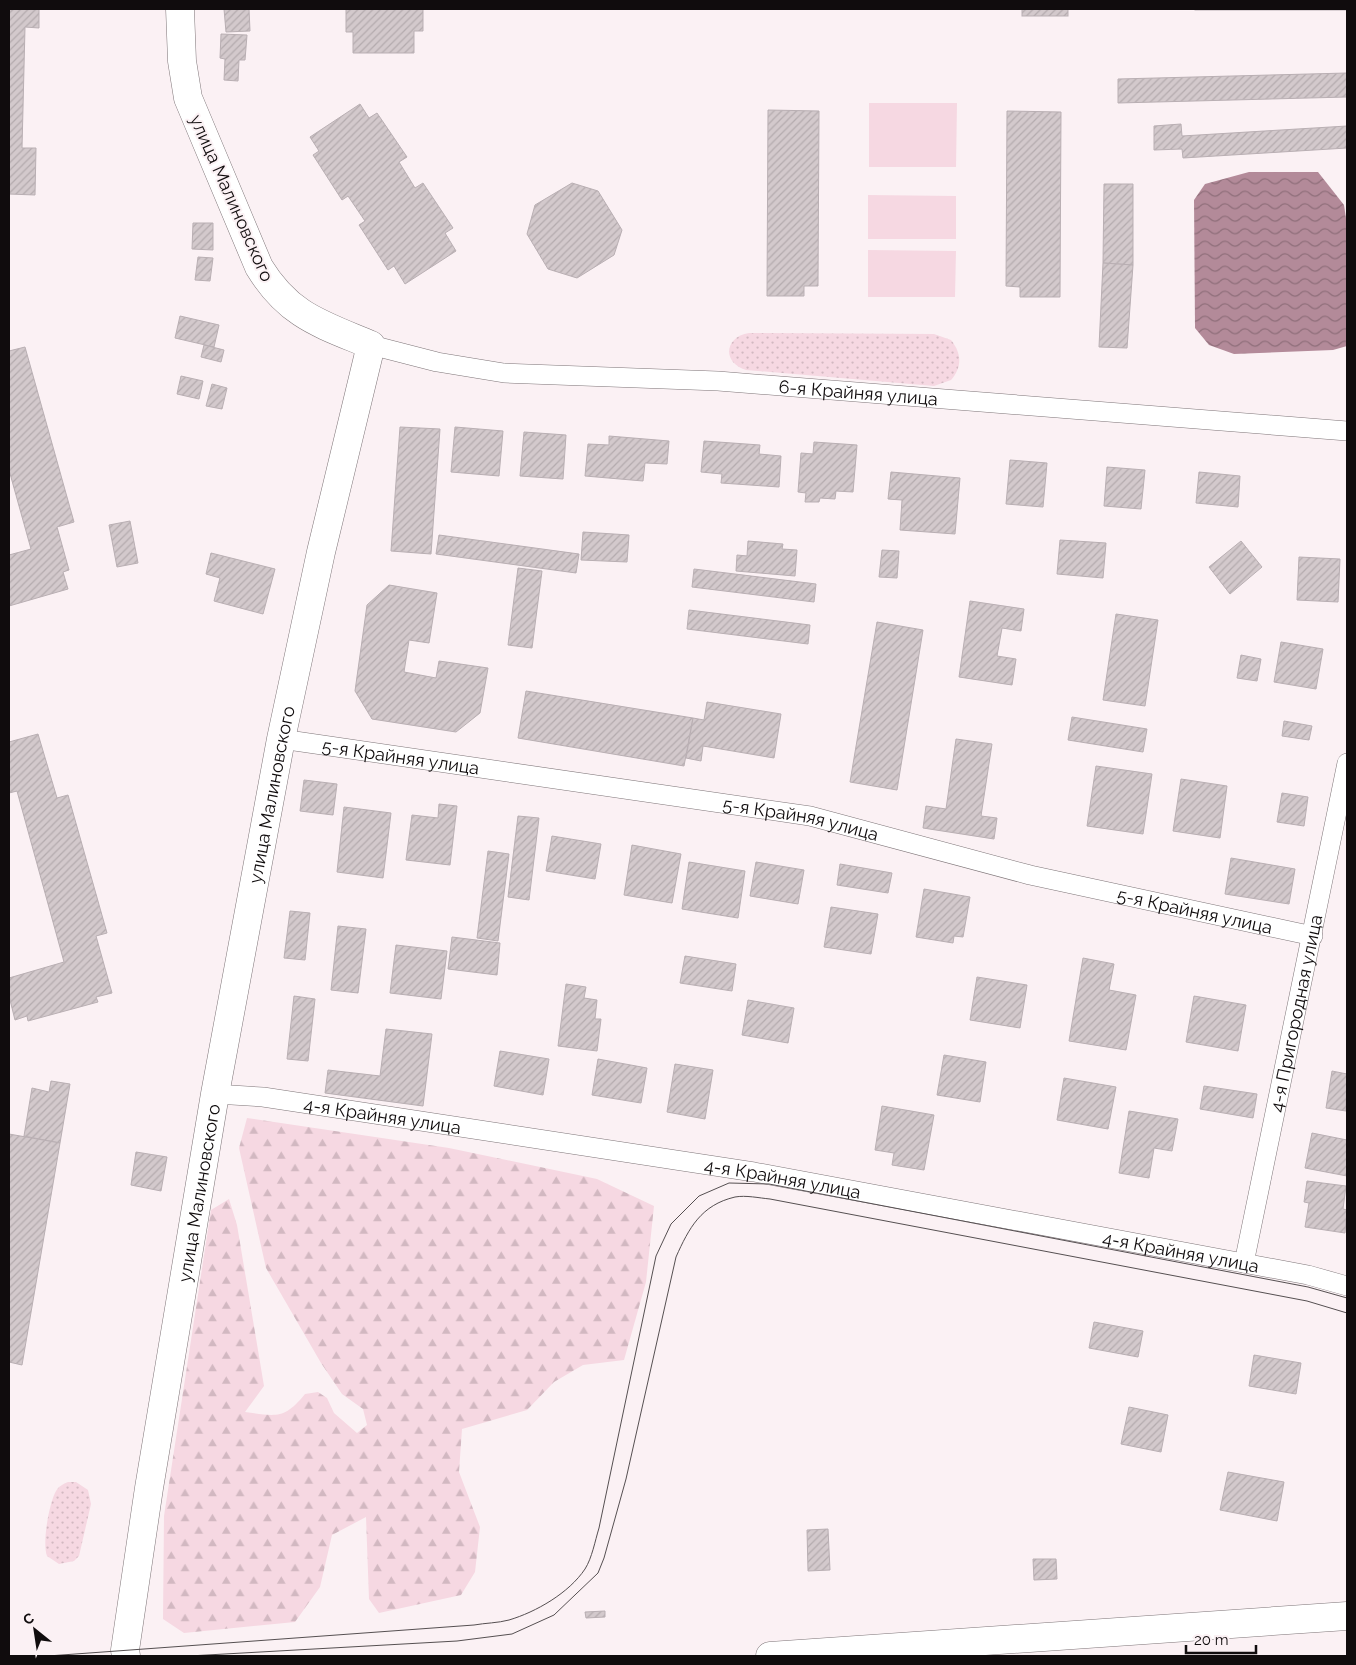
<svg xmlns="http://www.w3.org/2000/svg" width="1356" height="1665" viewBox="0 0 1356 1665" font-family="Raleway,sans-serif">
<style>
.grass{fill:url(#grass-dots)}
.forest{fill:url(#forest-firs)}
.park{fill:#f6d8e2}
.water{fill:url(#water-waves)}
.building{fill:url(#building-hatch);stroke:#b9afb3}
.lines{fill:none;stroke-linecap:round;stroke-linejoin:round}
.street-casing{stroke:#7e7578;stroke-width:20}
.secondary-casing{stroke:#7e7578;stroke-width:29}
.street{stroke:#fff;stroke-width:19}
.secondary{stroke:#fff;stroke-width:28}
.tram{stroke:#554f51;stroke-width:1}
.labels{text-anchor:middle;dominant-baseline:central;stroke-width:4;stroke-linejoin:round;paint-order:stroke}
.street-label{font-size:18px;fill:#100c0d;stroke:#fbf1f4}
</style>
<defs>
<pattern id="grass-dots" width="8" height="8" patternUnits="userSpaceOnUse" patternTransform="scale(1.25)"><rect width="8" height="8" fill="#f6d8e2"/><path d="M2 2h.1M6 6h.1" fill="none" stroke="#d2b8c1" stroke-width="1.8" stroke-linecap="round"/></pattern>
<pattern id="forest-firs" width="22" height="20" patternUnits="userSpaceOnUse" patternTransform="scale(1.25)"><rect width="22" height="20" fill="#f6d8e2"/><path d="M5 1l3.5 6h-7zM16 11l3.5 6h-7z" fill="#d2b8c1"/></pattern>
<pattern id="water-waves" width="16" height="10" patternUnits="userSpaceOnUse" patternTransform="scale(1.25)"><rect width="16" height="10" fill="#b38a99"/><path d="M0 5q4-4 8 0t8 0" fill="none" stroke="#906f7b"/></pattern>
<pattern id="building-hatch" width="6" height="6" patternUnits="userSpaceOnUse" patternTransform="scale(1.25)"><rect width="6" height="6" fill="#d3c9cc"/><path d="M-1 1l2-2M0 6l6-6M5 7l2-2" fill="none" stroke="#b4abae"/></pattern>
</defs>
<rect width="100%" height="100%" fill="#fbf1f4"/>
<g class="grass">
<path d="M749,333L934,334L951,340C962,354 962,367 951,380L934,386L746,370C722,363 724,337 749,333Z"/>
<path d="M68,1482H76L88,1490L91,1504L79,1556L74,1561L59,1564L47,1556C42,1543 49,1503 56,1491C59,1486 63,1484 68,1482Z"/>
</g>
<path class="forest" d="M247,1118L449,1148L597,1179L654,1206L646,1282L624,1360L583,1365L554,1382L527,1410L462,1429L459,1472L480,1527L475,1572L461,1595L379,1613L369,1599L366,1517L332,1535L320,1587L295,1622L184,1633L163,1619L164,1516L211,1210L229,1199L237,1225L264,1386L245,1412C276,1416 284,1420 305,1394L318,1392L327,1398L334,1413L357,1433L367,1425L363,1409L342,1394L321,1363L266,1268L239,1148Z"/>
<g class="park">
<polygon points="869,103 957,103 956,167 869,167"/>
<polygon points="868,195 956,196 956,239 868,239"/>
<polygon points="868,250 956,251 955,297 868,297"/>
</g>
<polygon class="water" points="1249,172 1318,172 1344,205 1347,225 1347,346 1333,350 1234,354 1209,345 1195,328 1194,200 1205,184"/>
<g class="building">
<polygon points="9,9 39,9 39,28 25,27 22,148 36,148 35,195 9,194"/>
<polygon points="224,9 249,9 250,31 226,32"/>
<polygon points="346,9 423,9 423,31 414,31 414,53 353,53 353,32 346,32"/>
<rect x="1022" y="9" width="46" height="7"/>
<rect x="1195" y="9" width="152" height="1"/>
<polygon points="221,34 247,35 245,60 239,60 238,81 224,80 225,59 220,58"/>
<polygon points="1347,73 1347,97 1118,103 1118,79"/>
<polygon points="360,104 369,118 377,113 407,157 399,162 415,188 423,183 453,228 445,233 456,251 405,284 394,266 388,270 359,225 365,221 348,196 342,200 313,155 319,151 310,137"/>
<polygon points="768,110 819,111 818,286 804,286 804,296 767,296"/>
<polygon points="1007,111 1061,112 1060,297 1020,297 1020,287 1006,286"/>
<polygon points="1181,124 1182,136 1347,126 1347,148 1183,158 1182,149 1154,150 1154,126"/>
<polygon points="572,183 598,191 622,230 614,255 577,278 548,269 527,234 535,205"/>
<polygon points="1104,184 1133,184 1133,265 1103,263"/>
<polygon points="193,223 213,223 213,250 192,249"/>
<polygon points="198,257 213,258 210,281 195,280"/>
<polygon points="1103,263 1133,265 1127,348 1099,347"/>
<polygon points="180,316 219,325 214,347 175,338"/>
<polygon points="204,345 224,350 221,362 201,357"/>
<polygon points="25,347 74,522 57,527 69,570 63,572 68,589 9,606 9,555 31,549 9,470 9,351"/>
<polygon points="181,376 203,381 199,399 177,394"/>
<polygon points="212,384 227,388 222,409 206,406"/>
<polygon points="400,427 440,429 431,554 391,551"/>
<polygon points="455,427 503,431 499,476 451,472"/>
<polygon points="524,432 566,435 563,479 520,476"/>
<polygon points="609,436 669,441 667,464 645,463 643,481 585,476 588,444 609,445"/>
<polygon points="704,441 760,445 759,454 781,456 779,487 721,483 722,474 701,472"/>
<polygon points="814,442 857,445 853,492 836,491 835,499 820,498 819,502 805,502 806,493 798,492 801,453 813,454"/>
<polygon points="1010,460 1047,463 1043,507 1006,504"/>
<polygon points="1107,467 1145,470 1141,509 1104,506"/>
<polygon points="891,472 960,478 955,534 900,530 902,500 888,499"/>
<polygon points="1199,472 1240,476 1238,507 1196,503"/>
<polygon points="130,521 138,563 117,567 109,525"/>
<polygon points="583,532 629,535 627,562 581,560"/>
<polygon points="439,535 579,554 576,573 436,554"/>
<polygon points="1060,540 1106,543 1103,578 1057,574"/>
<polygon points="748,541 783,544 782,549 797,550 795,576 736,571 737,555 747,556"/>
<polygon points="1241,541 1262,567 1230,594 1209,567"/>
<polygon points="882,550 899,551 897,578 879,577"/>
<polygon points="211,553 275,569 263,614 214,601 220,578 206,574"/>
<polygon points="1299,557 1340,559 1338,602 1297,600"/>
<polygon points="518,568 542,571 532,648 508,645"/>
<polygon points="694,569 816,584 814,602 692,587"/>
<polygon points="389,585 437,593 429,643 409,640 404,672 436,678 439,661 488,668 480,713 456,732 372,719 355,691 367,605"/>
<polygon points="970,601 1024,609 1021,631 1002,628 997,656 1016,659 1012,685 959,677"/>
<polygon points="689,610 810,625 808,644 687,629"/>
<polygon points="1116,614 1158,620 1145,706 1103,700"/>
<polygon points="877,622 923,630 897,790 850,782"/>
<polygon points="1281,642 1323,649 1316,689 1274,682"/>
<polygon points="1241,655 1261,659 1257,681 1237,678"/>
<polygon points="526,691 693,718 684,766 518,738"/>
<polygon points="707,702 781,714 774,758 703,746 701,761 686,758 693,718 704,720"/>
<polygon points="1072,717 1147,729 1143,752 1068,740"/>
<polygon points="1284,721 1312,726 1309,740 1282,736"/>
<polygon points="38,734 57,798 68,795 107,933 96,936 112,993 96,997 98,1002 28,1021 27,1016 15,1020 9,996 9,978 64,962 17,791 9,793 9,742"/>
<polygon points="956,739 992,744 981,816 997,818 994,839 923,828 926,806 946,809"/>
<polygon points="1096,766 1152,774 1143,834 1087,826"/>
<polygon points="1181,779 1227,786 1220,838 1173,831"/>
<polygon points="304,780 337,784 333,815 300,811"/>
<polygon points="1282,793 1308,797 1304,826 1277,822"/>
<polygon points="439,804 457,806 450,865 406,860 412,815 438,818"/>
<polygon points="344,807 391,813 383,878 337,872"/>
<polygon points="518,816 539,818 529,900 508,897"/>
<polygon points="552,836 601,844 595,879 546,871"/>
<polygon points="632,845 681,854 672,903 624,895"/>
<polygon points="488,851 509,854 498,941 477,938"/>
<polygon points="1231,858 1295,869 1289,904 1225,894"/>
<polygon points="689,862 745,871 738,918 682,909"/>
<polygon points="756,862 804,870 798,904 750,896"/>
<polygon points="840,864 892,873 888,893 837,885"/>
<polygon points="924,889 970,897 963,937 954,936 953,943 916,937"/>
<polygon points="831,907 878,914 871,954 824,947"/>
<polygon points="290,911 310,913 305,960 284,958"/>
<polygon points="338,926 366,929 358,993 331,990"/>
<polygon points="452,937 500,943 497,975 448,969"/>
<polygon points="396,945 447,951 441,999 390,993"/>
<polygon points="685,956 736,964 732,991 680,983"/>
<polygon points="1083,958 1114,964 1109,990 1136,995 1126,1050 1069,1041"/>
<polygon points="977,977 1027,985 1020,1028 970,1020"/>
<polygon points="566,984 586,987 584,998 597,1000 595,1019 601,1019 597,1051 558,1046"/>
<polygon points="294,996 315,999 308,1061 287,1059"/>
<polygon points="1194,996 1246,1005 1238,1051 1186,1042"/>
<polygon points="748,1000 794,1008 788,1043 742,1035"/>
<polygon points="386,1029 432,1034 423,1106 325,1093 328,1070 380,1076"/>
<polygon points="500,1051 549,1059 543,1095 494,1086"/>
<polygon points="944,1055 986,1062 980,1102 937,1095"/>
<polygon points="598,1059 647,1068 641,1103 592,1095"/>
<polygon points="675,1064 713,1070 705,1119 667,1112"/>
<polygon points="1332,1071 1347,1074 1346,1111 1326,1108"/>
<polygon points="1064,1078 1116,1087 1108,1129 1057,1120"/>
<polygon points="51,1081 70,1084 60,1143 24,1136 32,1088 49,1092"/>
<polygon points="1204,1086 1257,1094 1253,1118 1200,1109"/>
<polygon points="882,1106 934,1115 924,1170 892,1165 894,1153 875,1150"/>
<polygon points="1129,1111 1178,1119 1172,1151 1154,1148 1149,1178 1119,1173"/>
<polygon points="1312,1133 1347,1140 1347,1176 1305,1168"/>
<polygon points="9,1134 60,1143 22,1365 9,1362"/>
<polygon points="136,1152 167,1157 161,1191 131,1185"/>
<polygon points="1307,1181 1346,1186 1343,1209 1347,1210 1345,1233 1305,1227 1309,1203 1304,1202"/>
<polygon points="1094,1322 1143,1331 1138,1357 1089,1348"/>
<polygon points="1254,1355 1301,1363 1296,1394 1249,1386"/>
<polygon points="1129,1407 1168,1415 1161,1452 1121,1444"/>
<polygon points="1228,1472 1284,1482 1277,1521 1220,1510"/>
<polygon points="828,1529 830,1570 808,1571 807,1530"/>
<polygon points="1033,1559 1056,1559 1057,1579 1034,1580"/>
<polygon points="605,1611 605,1617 586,1618 585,1612"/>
</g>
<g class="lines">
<g class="street-casing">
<g id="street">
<path id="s1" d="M371,345L437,362L504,373L718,381L1347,431"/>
<path id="s2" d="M281,739L810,816L1030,875L1313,936"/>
<path id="s3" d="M215,1094L263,1097L754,1172L1308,1275L1347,1286"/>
<path id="s4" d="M1244,1263L1347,763"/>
</g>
</g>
<g class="secondary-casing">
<g id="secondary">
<path id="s5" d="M126,1656L125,1650L149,1488L215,1094L281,739L321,552L371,345C321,324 289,316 259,267L188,98L182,61L180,9"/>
<polyline points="770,1656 1347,1616"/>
</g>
</g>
<use href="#street" class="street"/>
<use href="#secondary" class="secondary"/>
<g class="tram">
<path d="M48,1656L474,1625C485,1623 498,1623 509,1620C536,1612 569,1593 585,1569C592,1558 595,1541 599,1528L656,1256L671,1224L699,1196L729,1183L769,1184L1308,1287L1347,1298"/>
<path d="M189,1656L457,1641L512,1634L554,1615L598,1573L604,1558L626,1479L676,1257C689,1228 701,1205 735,1197C746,1195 759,1198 770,1199L1307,1301L1347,1313"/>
</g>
</g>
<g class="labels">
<g class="street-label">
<text transform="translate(232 198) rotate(66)">улица Малиновского</text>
<text stroke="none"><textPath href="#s1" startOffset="491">6-я Крайняя улица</textPath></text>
<text stroke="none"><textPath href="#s2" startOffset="121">5-я Крайняя улица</textPath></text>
<text stroke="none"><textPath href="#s5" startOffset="874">улица Малиновского</textPath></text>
<text stroke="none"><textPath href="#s2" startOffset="526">5-я Крайняя улица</textPath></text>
<text stroke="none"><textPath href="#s2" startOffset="931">5-я Крайняя улица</textPath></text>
<text stroke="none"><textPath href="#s4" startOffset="255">4-я Пригородная улица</textPath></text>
<text stroke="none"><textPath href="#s3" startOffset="169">4-я Крайняя улица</textPath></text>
<text stroke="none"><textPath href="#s3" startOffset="574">4-я Крайняя улица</textPath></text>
<text stroke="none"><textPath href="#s5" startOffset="469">улица Малиновского</textPath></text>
<text stroke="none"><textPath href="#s3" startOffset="979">4-я Крайняя улица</textPath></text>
</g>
</g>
<rect width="1356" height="1665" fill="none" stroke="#100c0d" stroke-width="20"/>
<g transform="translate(35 1630) rotate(330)" stroke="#fbf1f4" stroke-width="4" paint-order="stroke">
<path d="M0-4L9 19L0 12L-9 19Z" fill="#100c0d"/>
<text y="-8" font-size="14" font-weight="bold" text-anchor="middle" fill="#100c0d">С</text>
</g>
<path d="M1186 1645v8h70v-8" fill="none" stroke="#100c0d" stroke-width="2.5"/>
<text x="1194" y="1645" font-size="15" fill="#100c0d" stroke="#fbf1f4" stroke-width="4" paint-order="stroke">20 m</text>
</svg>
